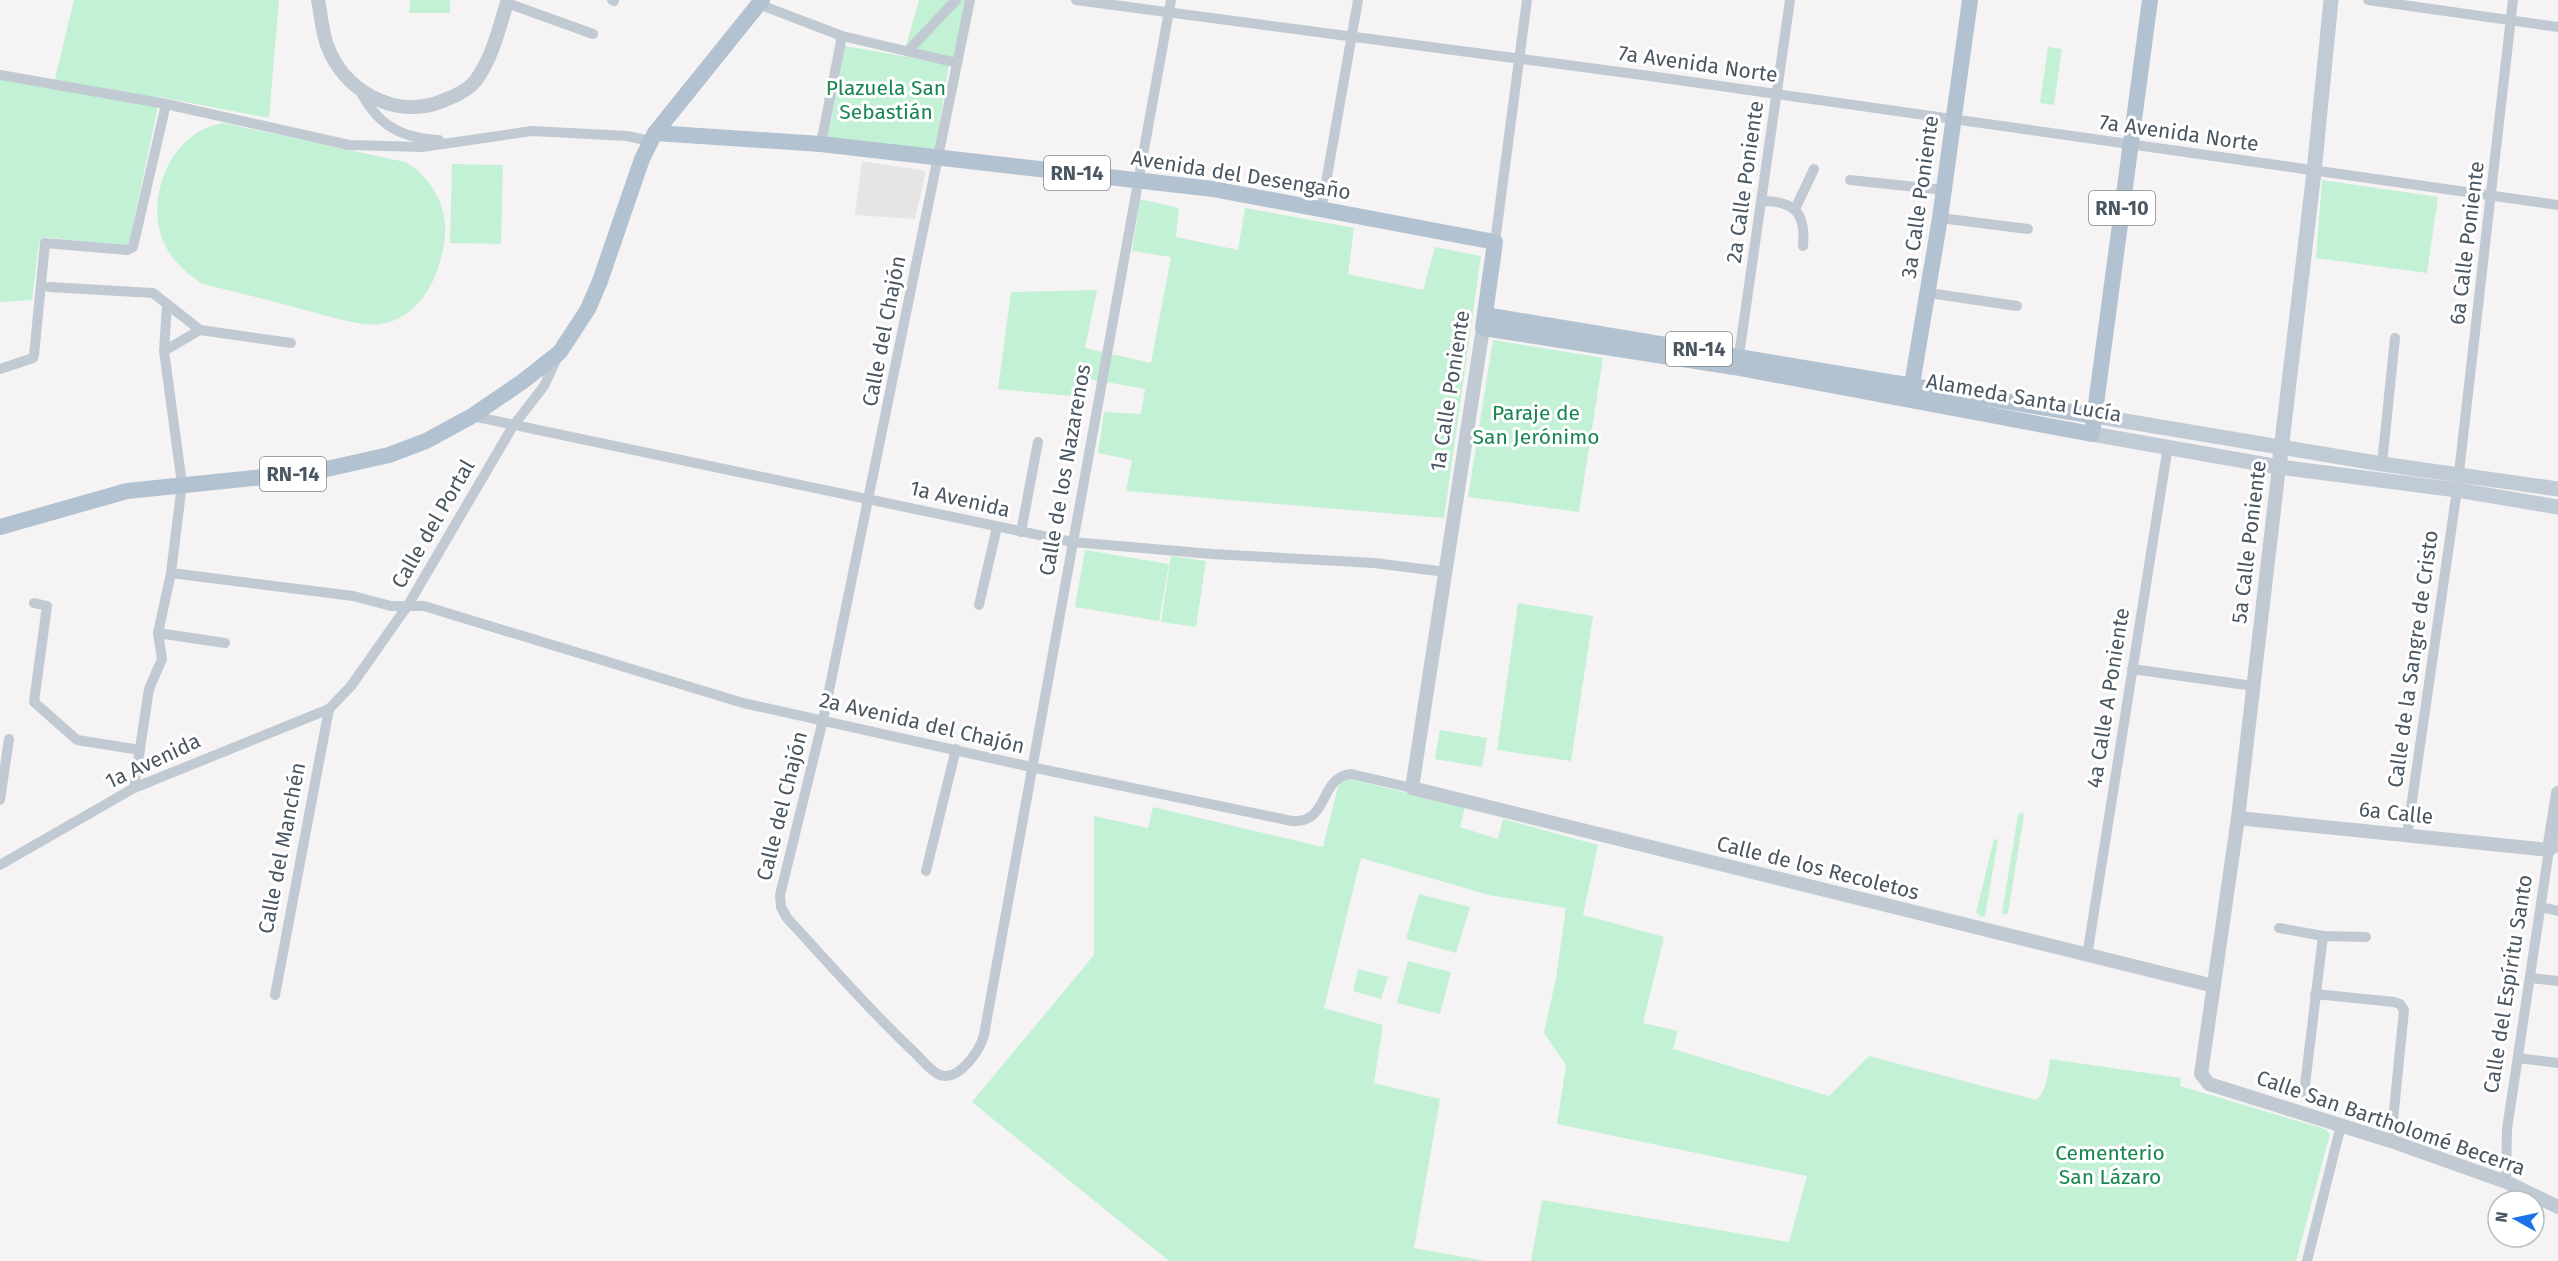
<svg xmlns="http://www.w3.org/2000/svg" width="2558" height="1261" viewBox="0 0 2558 1261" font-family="'Fira Sans',sans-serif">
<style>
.education{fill:#e6e4e5}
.green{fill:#c3f1d5}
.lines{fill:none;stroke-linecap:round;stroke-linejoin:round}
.minor{stroke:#c1cad2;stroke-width:10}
.tertiary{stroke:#c1cad2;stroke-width:14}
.secondary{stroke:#c1cbd6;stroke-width:15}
.primary{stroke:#b3c2d1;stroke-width:16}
.labels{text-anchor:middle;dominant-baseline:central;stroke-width:6;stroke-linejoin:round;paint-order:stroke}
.shield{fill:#fff;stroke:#808990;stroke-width:1.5}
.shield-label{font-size:20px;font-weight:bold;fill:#4a5661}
.street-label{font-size:21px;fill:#4a5661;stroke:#fff}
.park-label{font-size:21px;fill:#17864f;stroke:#fff}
</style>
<rect width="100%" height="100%" fill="#f5f3f3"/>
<polygon class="education" points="862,161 926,171 915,219 855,215"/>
<g class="green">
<polygon points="74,0 279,0 269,118 160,97 129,243 125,246 45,237 39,243 32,300 0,302 0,78 53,87"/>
<polygon points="410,0 450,0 450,13 409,13"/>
<polygon points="919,0 952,0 906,46"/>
<polygon points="960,0 967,0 953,58 914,50"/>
<polygon points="845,46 949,64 935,152 827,141"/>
<polygon points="2048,47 2062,49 2054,105 2040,103"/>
<path d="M224,123L405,162C429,175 448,206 445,234C442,277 416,331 363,324C343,321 321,314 301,309C269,300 236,292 203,284C183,272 164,253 159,228C150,184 177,129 224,123Z"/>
<polygon points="452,164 503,165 501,244 450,243"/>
<polygon points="2322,180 2438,197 2427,273 2316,258"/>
<polygon points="1140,199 1179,208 1176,237 1238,250 1245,208 1354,228 1348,274 1423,290 1435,247 1481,256 1444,518 1126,491 1132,460 1098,453 1104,412 1141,414 1145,389 1084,378 1081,397 998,389 1011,292 1097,290 1085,348 1151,363 1171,257 1132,251"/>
<polygon points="1493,340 1603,358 1579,512 1468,497"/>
<polygon points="1085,550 1169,564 1159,621 1075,607"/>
<polygon points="1171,556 1206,561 1196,627 1161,622"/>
<polygon points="1518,603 1593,616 1571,761 1497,750"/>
<polygon points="1440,730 1487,738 1482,767 1435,759"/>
<path d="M1349,779L1465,807L1460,827L1498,839L1503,819L1598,845L1583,915L1664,937L1643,1023L1678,1031L1673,1049L1829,1096L1869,1056L2036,1100C2047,1093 2048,1071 2050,1059L2181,1078L2180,1086L2325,1129L2330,1134L2296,1261H1531L1542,1200L1789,1242L1807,1176L1557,1124L1566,1065L1544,1033L1556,978L1566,908L1489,895L1361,858L1324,1008L1383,1025L1374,1083L1440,1099L1414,1248L1485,1261H1169L972,1102L1094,955V816L1148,828L1153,807L1323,847L1339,783Z"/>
<polygon points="2022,812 2024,815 2008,913 2004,915 2002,913 2018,815"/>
<polygon points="1994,839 1998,840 1985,916 1982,917 1976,913"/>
<polygon points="1419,894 1470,907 1456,953 1406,939"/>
<polygon points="1408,961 1451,972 1440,1014 1397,1003"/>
<polygon points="1358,969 1388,977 1381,999 1353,991"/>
</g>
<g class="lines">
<g class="minor">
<polyline points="612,0 614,1"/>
<path d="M970,0L823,720L780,895L781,907L787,918C828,962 868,1009 913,1051C921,1058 930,1071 940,1075C959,1082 980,1050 984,1035L1171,0"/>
<polyline points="1076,0 1650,76 2558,205"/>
<polyline points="2368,0 2558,27"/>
<polyline points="507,3 593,34"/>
<polyline points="758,4 842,36 957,63"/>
<polyline points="908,51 956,0"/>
<polyline points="0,75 166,104 349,145 422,147 532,131 627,136 650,141"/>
<path d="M360,91C378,125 400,138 439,140"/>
<polyline points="821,144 842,36"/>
<polyline points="1850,180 1944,190"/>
<path d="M1762,201C1795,201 1806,213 1803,246"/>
<polyline points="1795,209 1814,169"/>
<polyline points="1321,211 1358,0"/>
<polyline points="1940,218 2028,229"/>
<polyline points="1495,242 1527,0"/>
<polyline points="49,287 153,293 200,330"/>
<polyline points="1929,293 2017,306"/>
<polyline points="164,351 200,330 291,343"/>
<polyline points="1738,362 1790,0"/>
<polyline points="0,369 33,358 34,355 45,243 127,250 133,247 166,104"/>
<polyline points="472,416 1072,542 1212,554 1374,563 1446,572"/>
<polyline points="2382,464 2395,338"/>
<polyline points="1021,532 1038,442"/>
<path d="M171,573L353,596L391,606H424L743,703L1031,767L1292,821C1329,824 1319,777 1351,774L1412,788"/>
<polyline points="34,603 47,606 34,702 77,740 140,750"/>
<polyline points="979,605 997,527"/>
<polyline points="158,633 225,643"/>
<polyline points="2132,669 2253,686"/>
<polyline points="134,788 149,689 162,659 158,633 171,573 182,484 164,351 167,305"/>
<polyline points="0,800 9,739"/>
<polyline points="2407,835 2457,490 2513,0"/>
<polyline points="0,865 134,788 329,709 351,686 408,605 513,426 544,386 558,356"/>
<polyline points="926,871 956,749"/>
<polyline points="2541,907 2558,911"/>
<polyline points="2279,928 2323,936 2366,937"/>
<polyline points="2087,956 2168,446"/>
<polyline points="2530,978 2558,981"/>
<polyline points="2315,994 2394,1002 2400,1004 2404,1010 2391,1141"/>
<polyline points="275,995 329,709"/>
<polyline points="2518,1058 2558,1063"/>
<polyline points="2304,1093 2323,936"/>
<polyline points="2506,1182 2507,1129 2549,850 2558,847"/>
<polyline points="2307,1261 2341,1125"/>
</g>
<g class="tertiary">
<path d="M318,0C321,15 322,31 327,45C343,89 391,118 437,103C450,98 467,92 476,80C493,57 499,27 508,0"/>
<polyline points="1483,328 1412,788 2214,986"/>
<polyline points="2279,467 2238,818 2201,1074 2209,1084 2391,1141 2506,1182 2558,1207"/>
<polyline points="2238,818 2549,850 2558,793"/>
</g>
<g class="secondary">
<polyline points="2095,416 2382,464 2558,489"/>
<polyline points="2092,434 2279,467 2457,490 2558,507"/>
<polyline points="2279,467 2314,172 2331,0"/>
</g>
<g class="primary">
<polyline points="655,133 821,144 1213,189 1495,242 1483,328 1734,367 2092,434 2150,0"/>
<polyline points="1485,315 2095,416"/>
<polyline points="1910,396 1940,218 1970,0"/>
<polyline points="0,527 127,491 313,472 389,455 426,441 472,416 522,382 560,352 588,309 600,281 642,159 655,133 762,0"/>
</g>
</g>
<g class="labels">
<g class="shield">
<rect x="1044" y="156" width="66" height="34" rx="4.5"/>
<rect x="2089" y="191" width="66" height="34" rx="4.5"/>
<rect x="1666" y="332" width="66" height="34" rx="4.5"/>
<rect x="260" y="457" width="66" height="34" rx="4.5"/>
</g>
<g class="shield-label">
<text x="1077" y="173">RN-14</text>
<text x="2122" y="208">RN-10</text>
<text x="1699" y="349">RN-14</text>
<text x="293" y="474">RN-14</text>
</g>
<g class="street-label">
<text transform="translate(1698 64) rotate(8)">7a Avenida Norte</text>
<text transform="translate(2179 133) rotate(8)">7a Avenida Norte</text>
<text transform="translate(1241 175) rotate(9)">Avenida del Desengaño</text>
<text transform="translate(1745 182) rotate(-82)">2a Calle Poniente</text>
<text transform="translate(1920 197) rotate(-82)">3a Calle Poniente</text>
<text transform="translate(2467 243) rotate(-83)">6a Calle Poniente</text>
<text transform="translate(884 331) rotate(-79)">Calle del Chajón</text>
<text transform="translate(1450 391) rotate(-81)">1a Calle Poniente</text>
<text transform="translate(2024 398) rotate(10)">Alameda Santa Lucía</text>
<text transform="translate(1065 470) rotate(-80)">Calle de los Nazarenos</text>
<text transform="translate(960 499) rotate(13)">1a Avenida</text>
<text transform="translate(433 524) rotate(-60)">Calle del Portal</text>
<text transform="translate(2249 542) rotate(-83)">5a Calle Poniente</text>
<text transform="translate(2413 659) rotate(-82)">Calle de la Sangre de Cristo</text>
<text transform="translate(2108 698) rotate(-81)">4a Calle A Poniente</text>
<text transform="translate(922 723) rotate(13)">2a Avenida del Chajón</text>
<text transform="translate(153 761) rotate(-25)">1a Avenida</text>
<text transform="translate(782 806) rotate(-76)">Calle del Chajón</text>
<text transform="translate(2396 813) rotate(6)">6a Calle</text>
<text transform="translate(282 848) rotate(-79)">Calle del Manchén</text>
<text transform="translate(1818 868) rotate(14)">Calle de los Recoletos</text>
<text transform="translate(2508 984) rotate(-81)">Calle del Espíritu Santo</text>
<text transform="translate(2391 1123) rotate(19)">Calle San Bartholomé Becerra</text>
</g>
<g class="park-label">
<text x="886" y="88">Plazuela San<tspan x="886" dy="24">Sebastián</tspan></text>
<text x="1536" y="413">Paraje de<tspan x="1536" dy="24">San Jerónimo</tspan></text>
<text x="2110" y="1153">Cementerio<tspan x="2110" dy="24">San Lázaro</tspan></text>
</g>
</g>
<g transform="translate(2516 1219) rotate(278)"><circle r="28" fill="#ffffff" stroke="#b7bbc0" stroke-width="1.5"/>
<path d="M0-4.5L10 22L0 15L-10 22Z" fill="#1a73e8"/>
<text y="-9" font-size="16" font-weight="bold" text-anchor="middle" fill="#4a5661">N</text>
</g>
</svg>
